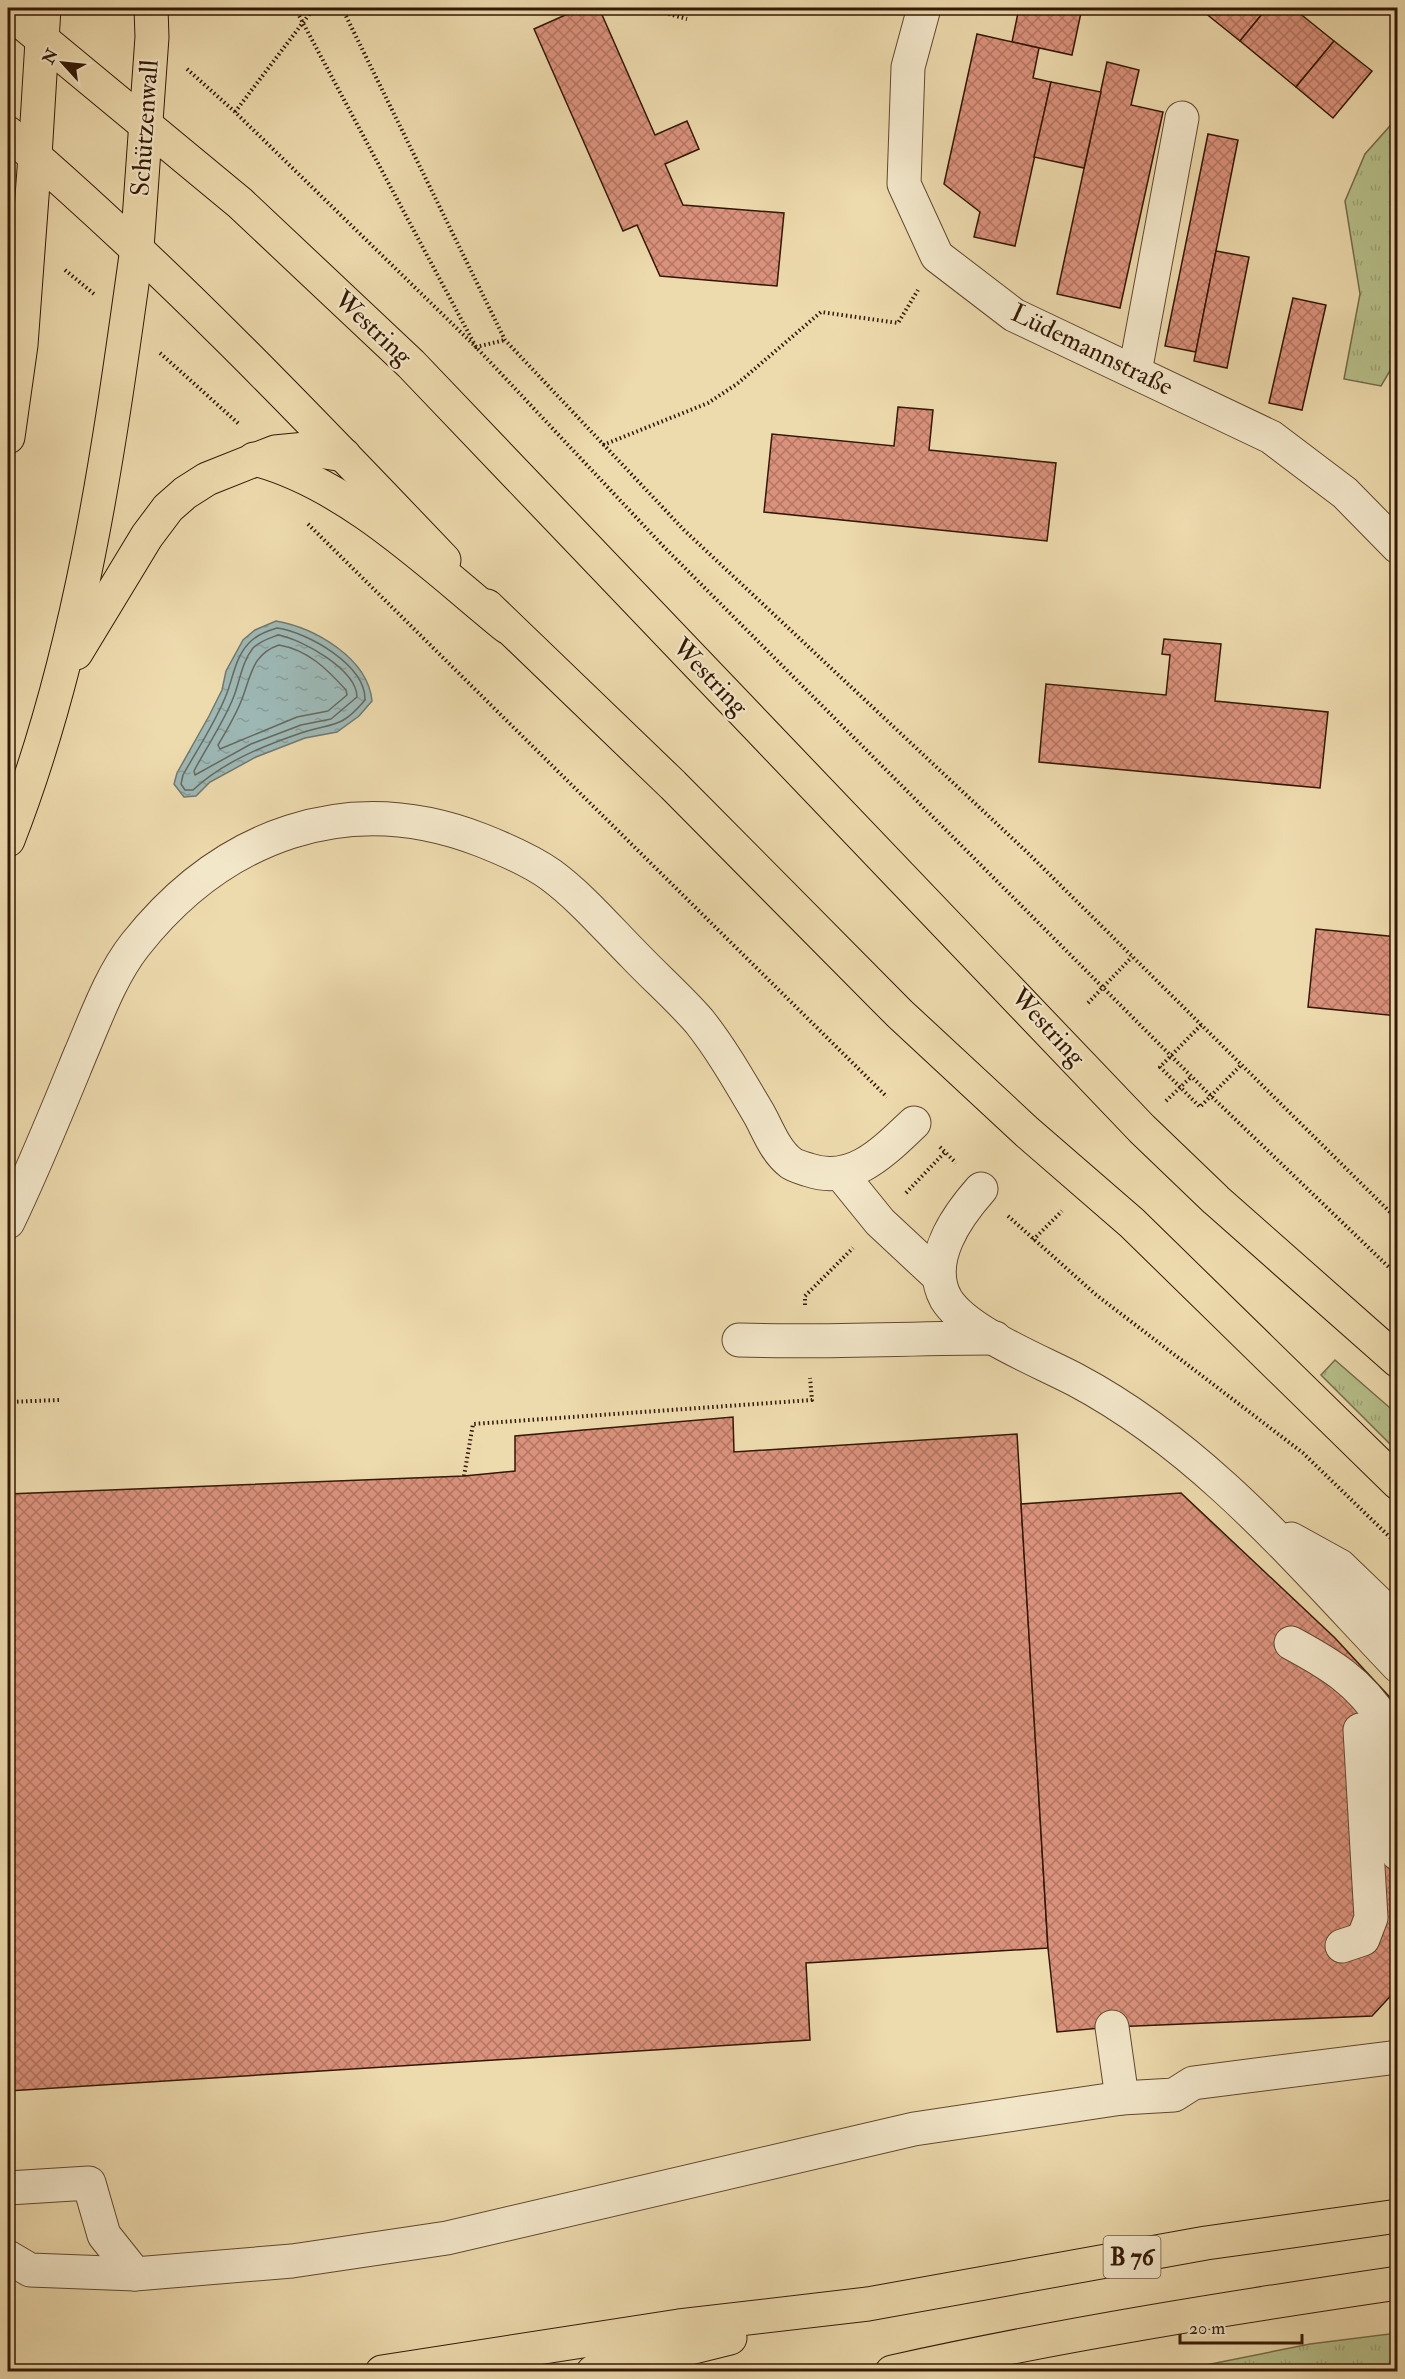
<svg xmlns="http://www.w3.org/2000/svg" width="1405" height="2379" viewBox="0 0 1405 2379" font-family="'IM FELL Double Pica',serif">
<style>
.grass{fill:url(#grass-tufts);stroke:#746c48;stroke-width:1.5}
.water{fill:url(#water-ripples);stroke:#72786e;stroke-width:1.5}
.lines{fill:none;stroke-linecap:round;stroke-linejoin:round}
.shore{stroke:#68685c;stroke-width:1.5}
.building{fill:url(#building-cross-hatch);stroke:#321804;stroke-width:1.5}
.minor-casing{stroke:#61482e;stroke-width:35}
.major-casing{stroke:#321804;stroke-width:35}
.highway-casing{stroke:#321804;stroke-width:35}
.path{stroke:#321804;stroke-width:4;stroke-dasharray:1.5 3;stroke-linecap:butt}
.minor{stroke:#f3e7ca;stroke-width:33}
.major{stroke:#eddaad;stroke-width:33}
.highway{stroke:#eddaad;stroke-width:33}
.labels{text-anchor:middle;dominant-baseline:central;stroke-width:4.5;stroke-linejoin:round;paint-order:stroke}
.shield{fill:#f3e7ca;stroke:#6c563f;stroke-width:1.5}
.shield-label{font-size:24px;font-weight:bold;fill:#321804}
.street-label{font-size:26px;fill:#321804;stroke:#f3e7ca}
</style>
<defs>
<pattern id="grass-tufts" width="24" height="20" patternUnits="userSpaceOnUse" patternTransform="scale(1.5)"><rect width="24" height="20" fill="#b7c08b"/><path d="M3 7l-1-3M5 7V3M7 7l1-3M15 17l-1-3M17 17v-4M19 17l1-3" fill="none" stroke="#9ea476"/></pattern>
<pattern id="water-ripples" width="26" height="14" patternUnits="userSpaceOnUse" patternTransform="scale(1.5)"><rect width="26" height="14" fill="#9db8b5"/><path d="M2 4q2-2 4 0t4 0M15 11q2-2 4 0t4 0" fill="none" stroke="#889d9a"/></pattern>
<pattern id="building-cross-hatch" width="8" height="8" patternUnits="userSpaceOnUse" patternTransform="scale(1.5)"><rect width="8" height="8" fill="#db927c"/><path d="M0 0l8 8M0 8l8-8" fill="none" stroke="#b27663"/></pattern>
</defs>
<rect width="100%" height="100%" fill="#eddaad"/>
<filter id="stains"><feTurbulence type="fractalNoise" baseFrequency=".00333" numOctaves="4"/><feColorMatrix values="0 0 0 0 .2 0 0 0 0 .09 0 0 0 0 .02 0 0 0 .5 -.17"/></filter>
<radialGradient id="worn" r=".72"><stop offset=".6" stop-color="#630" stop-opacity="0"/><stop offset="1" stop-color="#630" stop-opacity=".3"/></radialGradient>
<g class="grass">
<polygon points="1397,118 1397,359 1381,386 1344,379 1360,294 1345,201 1365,154"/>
<polygon points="1335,1360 1397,1414 1397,1451 1321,1375"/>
<polygon points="1397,2333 1397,2371 1176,2371 1310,2344"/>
</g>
<path class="water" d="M276,621C315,628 368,658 372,701L359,716L337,732L305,738L256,757L210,782L196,796L184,797L174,784L177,773L209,716L222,690L226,671L243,640L255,630Z"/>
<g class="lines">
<g class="shore">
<path d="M277,628C307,632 366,665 365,700C340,730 333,722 301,733C263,746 223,762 193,790H185L181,784L183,775C198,748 216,722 227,693C233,677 236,656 249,643C256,635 267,631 277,628Z"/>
<path d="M278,635C302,639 357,670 357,697L331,719L301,725L251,744L195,775L194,771C207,746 224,722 234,696C240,680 242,662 253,648C260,641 270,638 278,635Z"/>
<path d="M279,645C308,650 327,669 346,690L347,695L328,711L297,717L220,749L218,745C227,730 236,715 242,699C251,676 252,654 279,645Z"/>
</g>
</g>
<g class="building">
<polygon points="581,8 599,8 655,135 687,121 699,149 665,164 683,205 784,213 777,286 660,276 637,225 623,231 534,29"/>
<polygon points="1019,8 1082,8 1072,55 1012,42"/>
<polygon points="1199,8 1267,8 1240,41"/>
<polygon points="1267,8 1293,8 1334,41 1296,87 1240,41"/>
<polygon points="977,34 1039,48 1033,78 1051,82 1015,246 974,237 980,212 944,184"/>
<polygon points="1334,41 1372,71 1333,118 1296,87"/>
<polygon points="1107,62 1139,70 1131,105 1163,112 1120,308 1057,294"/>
<polygon points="1051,82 1101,92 1084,168 1034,157"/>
<polygon points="1208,134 1238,140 1196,352 1165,346"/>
<polygon points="1216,251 1249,257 1227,368 1194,361"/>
<polygon points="1293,298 1326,305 1302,410 1269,403"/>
<polygon points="898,407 933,410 929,450 1056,463 1047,541 764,512 772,434 894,446"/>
<polygon points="1164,639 1221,644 1215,701 1328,712 1320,788 1039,762 1046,684 1166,695 1170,655 1162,654"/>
<polygon points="1316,929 1398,937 1398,1016 1308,1007"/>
<polygon points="733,1417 734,1452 1017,1434 1048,1948 806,1963 810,2040 8,2091 8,1494 464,1476 515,1471 515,1436"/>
<polygon points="1181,1493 1335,1638 1398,1706 1398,1988 1372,2016 1112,2027 1057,2032 1048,1948 1021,1504"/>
</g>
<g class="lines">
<g class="minor-casing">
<g id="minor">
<polyline points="924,8 908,67 904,184 937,256 1014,315 1271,437 1345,493 1398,547"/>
<polyline points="1135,372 1182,118"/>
<polyline points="841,1174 880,1222 939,1277"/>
<path d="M981,1189C957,1216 925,1261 946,1299C966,1332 1040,1361 1076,1380C1204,1448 1299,1562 1398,1666"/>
<path d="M8,1222C34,1168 57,1111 80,1055C96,1018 110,977 135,945C222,835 347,788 481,840C504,849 530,860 551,875C582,898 608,929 635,956C656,978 679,998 699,1021C722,1050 740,1082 759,1114C768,1130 775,1151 791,1163C795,1166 803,1168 809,1170C853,1185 884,1151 914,1123"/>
<path d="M739,1340C824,1343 910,1338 995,1338"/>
<polyline points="1291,1539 1340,1566 1398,1622"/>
<path d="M1291,1643C1330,1664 1360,1682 1384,1721L1398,1854"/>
<polyline points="1342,1946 1363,1939 1371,1918 1360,1730"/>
<polyline points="1112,2027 1122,2098"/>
<polyline points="8,2188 89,2183 104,2235 135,2274"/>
<polyline points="8,2257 30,2270 135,2274 292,2261 447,2238 914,2129 1122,2098 1174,2095 1193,2083 1398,2057"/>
</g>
</g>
<g class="major-casing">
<g id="major">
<polyline points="8,11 240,203 411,364 1142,1129 1216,1200 1398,1361"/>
<path d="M8,133C162,265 304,413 444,560"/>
<polyline points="35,156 44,8"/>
<polyline points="137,248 152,37 151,8"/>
<polyline points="487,606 673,785 900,1014 1027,1132 1132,1223 1398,1483"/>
</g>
</g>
<g class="highway-casing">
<g id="highway">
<polyline points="8,437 21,345 35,156"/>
<path d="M254,459C348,483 433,567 507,627"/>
<polyline points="76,653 147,536 168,508 185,493 207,479 275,452 306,449 344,455"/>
<path d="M8,840C82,650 109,449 137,248"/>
<polyline points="382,2372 679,2326 868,2304 1206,2243 1398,2216"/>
<polyline points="593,2372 730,2338"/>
<path d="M892,2372C1059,2335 1228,2308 1398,2283"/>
</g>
</g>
<g class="path">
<polyline points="295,8 476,347 664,547 1211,1096 1398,1276"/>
<polyline points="342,8 505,340 684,530 1029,854 1398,1220"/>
<polyline points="647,8 687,19"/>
<polyline points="187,69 235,112 476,347 505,340"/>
<polyline points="235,112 314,8"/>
<polyline points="65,270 94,294"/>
<polyline points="160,353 239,424"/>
<polyline points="603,445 708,403 737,384 821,312 898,323 918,290"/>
<polyline points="308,524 887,1097"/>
<polyline points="1088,1003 1132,957"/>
<polyline points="1201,1025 1160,1067 1200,1107 1242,1064"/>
<polyline points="1166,1101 1191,1077"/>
<polyline points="940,1147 956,1163"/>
<polyline points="906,1193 945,1152"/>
<polyline points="1008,1216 1095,1294 1303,1453 1398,1545"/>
<polyline points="1033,1240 1062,1211"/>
<polyline points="805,1305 805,1296 853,1248"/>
<polyline points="8,1402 59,1400"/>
<polyline points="464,1476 473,1424 812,1400 810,1378"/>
</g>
<use href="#minor" class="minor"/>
<use href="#major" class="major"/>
<use href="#highway" class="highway"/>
</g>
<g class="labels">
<rect class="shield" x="1103.5" y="2236" width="57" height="42" rx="4.5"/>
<g class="shield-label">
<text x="1132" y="2257">B 76</text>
</g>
<g class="street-label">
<text transform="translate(145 128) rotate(-86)">Schützenwall</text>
<text transform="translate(373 328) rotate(43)">Westring</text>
<text transform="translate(1092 350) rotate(26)">Lüdemannstraße</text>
<text transform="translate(710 677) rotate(46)">Westring</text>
<text transform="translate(1048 1027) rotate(47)">Westring</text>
</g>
</g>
<rect width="1405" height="2379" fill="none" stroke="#eddaad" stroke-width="30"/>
<rect x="9" y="9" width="1387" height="2361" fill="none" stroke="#321804" stroke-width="3"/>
<rect x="15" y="15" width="1375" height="2349" fill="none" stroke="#321804" stroke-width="1.5"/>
<g transform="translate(63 63) rotate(297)" stroke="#f3e7ca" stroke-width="4.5" paint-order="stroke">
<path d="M0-4.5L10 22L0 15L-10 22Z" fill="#321804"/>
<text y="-9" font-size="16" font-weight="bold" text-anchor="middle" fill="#321804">N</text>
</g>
<path d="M1180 2334v9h122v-9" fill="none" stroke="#321804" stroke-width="3"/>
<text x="1189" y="2334" font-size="18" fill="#321804" stroke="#f3e7ca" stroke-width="4.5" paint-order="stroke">20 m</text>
<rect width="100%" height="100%" filter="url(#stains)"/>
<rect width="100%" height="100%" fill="url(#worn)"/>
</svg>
